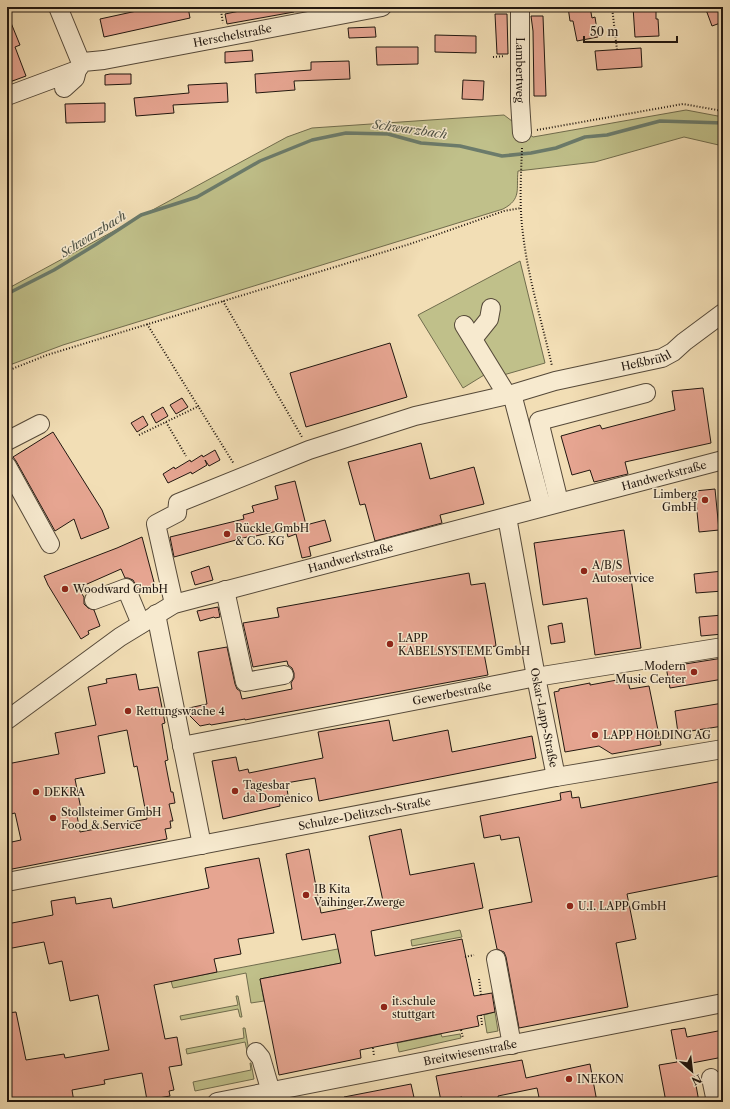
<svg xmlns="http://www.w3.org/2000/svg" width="730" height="1109" viewBox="0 0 730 1109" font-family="'Libre Caslon Text',serif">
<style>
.green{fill:#c0c08a;stroke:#706c4d}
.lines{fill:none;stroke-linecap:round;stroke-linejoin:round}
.stream{stroke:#6b7b6b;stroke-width:3.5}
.building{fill:#e6a591;stroke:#211710;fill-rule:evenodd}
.minor-casing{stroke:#554939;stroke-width:20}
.path{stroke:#211710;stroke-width:2;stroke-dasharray:1 2;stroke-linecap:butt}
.minor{stroke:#f7eacf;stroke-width:18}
.poi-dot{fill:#8f2418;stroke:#f7eacf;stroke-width:1.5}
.labels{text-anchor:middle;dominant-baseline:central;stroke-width:3;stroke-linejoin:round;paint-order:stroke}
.street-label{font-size:11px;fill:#211710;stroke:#f7eacf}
.poi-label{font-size:11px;fill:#211710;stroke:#f7eacf;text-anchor:start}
.water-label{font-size:12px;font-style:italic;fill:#4c5145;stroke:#f7eacf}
</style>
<rect width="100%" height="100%" fill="#f2deb5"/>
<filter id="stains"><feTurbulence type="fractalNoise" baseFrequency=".005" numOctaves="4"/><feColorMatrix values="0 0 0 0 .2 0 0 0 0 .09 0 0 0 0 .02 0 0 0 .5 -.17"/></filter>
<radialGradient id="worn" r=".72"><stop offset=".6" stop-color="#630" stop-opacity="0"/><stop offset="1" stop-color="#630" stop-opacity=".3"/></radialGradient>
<g class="green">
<path d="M686,110L723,117V146L684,137L595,162L518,171C516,189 522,199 503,209L63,345L7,366V289L287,137L312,128L504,115L533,137Z"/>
<polygon points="520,261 545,363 493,378 489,372 463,388 418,315"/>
<polygon points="460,930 462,937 412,946 411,940"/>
<polygon points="348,947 351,961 260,979 264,1001 251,1003 246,973 173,988 171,981"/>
<polygon points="236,996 238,996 242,1017 240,1017 238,1009 181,1020 180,1016 238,1005"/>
<polygon points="495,1012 498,1031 487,1033 484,1015"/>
<polygon points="243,1028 245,1028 249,1051 247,1051 245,1042 187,1054 186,1049 244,1038"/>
<polygon points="441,1034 442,1037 460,1034 461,1038 399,1052 397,1043"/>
<polygon points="250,1063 251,1063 254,1079 195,1091 193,1082 251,1070"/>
</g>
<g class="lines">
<polyline class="stream" points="7,294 54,270 95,245 141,215 197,197 260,161 312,140 346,133 388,134 421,143 460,146 502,156 531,153 556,148 585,137 607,135 660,121 723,123"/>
</g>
<g class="building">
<polygon points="155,7 188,7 190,18 104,37 100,19"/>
<polygon points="259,7 293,7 294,12 227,24 225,14"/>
<polygon points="568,7 590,7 592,18 595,17 598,37 577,41 573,21 570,21"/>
<polygon points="633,7 656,7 656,19 658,19 659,36 635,37"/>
<polygon points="705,7 723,7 723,22 712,26"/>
<polygon points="7,13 20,45 15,47 26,76 7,83"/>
<polygon points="495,14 507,14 508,54 497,54"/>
<polygon points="531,16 543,16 546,96 534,96 533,31"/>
<polygon points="375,27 376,37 349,38 348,28"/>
<polygon points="435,35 476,36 476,53 435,52"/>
<polygon points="376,47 418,47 418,64 377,65"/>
<polygon points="641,48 642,67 597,70 595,51"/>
<polygon points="252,50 253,61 225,63 225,52"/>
<polygon points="349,61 350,79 294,81 295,90 256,93 255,74 311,70 311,62"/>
<polygon points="110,74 131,74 131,84 105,85 105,75"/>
<polygon points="463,80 484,81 483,100 462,99"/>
<polygon points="227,83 228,102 173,105 174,113 136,116 134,98 189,93 188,85"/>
<polygon points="105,103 105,122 66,123 65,104"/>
<polygon points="390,343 407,397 306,427 290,373"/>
<polygon points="703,388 711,443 625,462 628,474 594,482 590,470 572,475 561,436 600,425 602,429 675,410 672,391"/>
<polygon points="182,398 188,407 176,414 170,405"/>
<polygon points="163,407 168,416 156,423 151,414"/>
<polygon points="143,416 148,425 137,432 131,423"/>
<polygon points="53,432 102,510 109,528 81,539 74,519 55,531 16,461 13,457"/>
<polygon points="421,443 430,479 474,467 484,504 440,515 442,523 375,541 365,504 360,505 348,462"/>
<polygon points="215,450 220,460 209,466 205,460 207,465 192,474 191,472 168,483 163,474 174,467 175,469 190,460 191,462 202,455 203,457"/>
<polygon points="295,481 306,525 325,520 331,541 309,547 311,556 302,558 296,534 288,537 286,529 247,538 247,537 174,557 170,537 244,519 243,515 254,512 252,506 278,499 275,486"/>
<polygon points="715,489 719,530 699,532 695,491"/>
<polygon points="624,530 641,648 595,655 587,598 543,605 534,543"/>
<polygon points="142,537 155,586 139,591 133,580 128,578 125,578 121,569 78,588 84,597 84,604 88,608 94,610 100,626 88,631 89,634 81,639 48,585 44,576 117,548"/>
<polygon points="209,566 213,580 195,585 191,572"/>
<polygon points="723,571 723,591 696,593 694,574"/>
<polygon points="469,573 471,585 485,583 495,639 496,646 483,648 488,675 245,720 245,719 211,725 210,724 200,726 187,713 189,708 207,704 198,652 227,647 235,684 237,689 240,691 242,699 292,689 291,683 294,678 294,673 292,668 288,665 287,661 253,667 243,623 279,617 277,608"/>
<polygon points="218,607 220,617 215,618 214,617 200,621 197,611"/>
<polygon points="723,615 723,634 701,636 699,617"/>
<polygon points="562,623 565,642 551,644 548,626"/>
<polygon points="723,658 723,679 670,688 666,667"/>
<path d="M136,674L139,690L158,687L165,723L162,724L168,760L165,761L171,792H173L175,803L169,804L173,821H170L171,828L165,829L167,839L7,870V843L21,840L15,813L7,815V764L59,754L55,733L96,725L88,687L107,683L106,679ZM127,730L134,767L137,766L147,819L80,832L76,810L81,809L75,779L105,773L98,736Z"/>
<polygon points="617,680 618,684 628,682 630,689 649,686 661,745 612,754 599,746 565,752 554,692 559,691 559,689 590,683 590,685"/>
<polygon points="723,703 723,726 678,733 675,711"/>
<polygon points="389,720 393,741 448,730 452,752 532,736 536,758 319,801 315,778 286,783 288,795 279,797 280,806 223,819 212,761 236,757 239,771 248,769 249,773 323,758 318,732"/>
<polygon points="723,781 723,875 627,894 636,939 616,943 628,1007 519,1028 506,957 504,952 497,949 489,910 532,902 519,837 501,840 500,835 484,838 480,816 561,800 560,793 571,791 572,798 579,797 581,808"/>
<polygon points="401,829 410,875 474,863 483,908 371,931 375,956 462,939 474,996 492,993 495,1012 477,1016 479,1026 360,1050 361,1058 279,1075 260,979 341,963 335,934 302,940 286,854 309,849 321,913 383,901 369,836"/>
<polygon points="259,858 274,933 238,939 241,954 214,959 217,972 154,985 165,1039 177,1037 182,1065 169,1067 174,1090 169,1091 170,1096 147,1100 142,1073 104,1080 105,1084 72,1090 74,1102 9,1102 7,1091 7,1013 16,1012 26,1060 64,1054 65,1058 109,1050 98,995 70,1001 62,961 49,964 44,942 7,949 7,924 53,915 51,901 75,897 76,904 111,898 113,908 209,888 205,868"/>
<polygon points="685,1028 687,1037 723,1030 723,1057 692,1063 699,1102 666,1102 659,1065 677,1062 671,1030"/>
<polygon points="522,1060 526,1078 590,1064 597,1102 540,1102 537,1088 498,1096 499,1102 463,1102 462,1097 441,1101 436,1076"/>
<polygon points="411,1084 415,1102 345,1102 344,1097"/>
</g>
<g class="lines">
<g class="minor-casing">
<g id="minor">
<polyline points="58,7 79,58 83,62"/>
<path id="s1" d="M520,7V101L522,133"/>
<path id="s2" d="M64,88L75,78L77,70L83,62L104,60L382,7"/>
<polyline points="7,96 77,70"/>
<polyline points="464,325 507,395"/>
<polyline points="473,339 489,319 491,308"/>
<polyline points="512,394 542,507"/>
<polyline points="7,441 40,424"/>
<polyline points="7,466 50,544"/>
<polyline points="559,502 539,421 646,393"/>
<path id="s3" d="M507,517L536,677L556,777"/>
<polyline points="225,590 245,682 284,675"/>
<polyline points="94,600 126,588 141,624"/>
<path id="s4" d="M174,604L156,524L177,513L178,503L309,450L415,416L512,394L555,381L662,358L673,352L684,342L723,313"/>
<polyline points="156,614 202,845"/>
<path id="s5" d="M7,720L120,637L174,604L723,460"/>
<path id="s6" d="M182,746L536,677L723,647"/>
<path id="s7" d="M7,882L556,777L723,749"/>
<polyline points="496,959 512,1045"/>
<polyline points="256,1052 261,1058 271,1092"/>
<polyline points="711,1078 716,1102"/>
<path id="s8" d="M217,1102L723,1003"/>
</g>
</g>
<g class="path">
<polyline points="76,7 76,8"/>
<polyline points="612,7 617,50"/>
<polyline points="221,11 223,23"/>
<polyline points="493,57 505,56"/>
<polyline points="537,130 683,104 723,111"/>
<path d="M522,148C521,176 519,206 523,234C528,278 542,322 552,366"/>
<polyline points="223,301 302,437"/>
<polyline points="147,324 234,464"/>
<polyline points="7,371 47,355 410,244 504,211 521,208"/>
<polyline points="166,422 186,456"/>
<polyline points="139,435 199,406"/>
<polyline points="465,957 474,955"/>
<polyline points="479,979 481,995"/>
<polyline points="481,1015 482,1025"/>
<polyline points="461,1030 463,1038"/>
<polyline points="373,1048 374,1056"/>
</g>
<use href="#minor" class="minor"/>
</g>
<g class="poi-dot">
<circle cx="705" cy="500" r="4"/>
<circle cx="227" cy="534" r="4"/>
<circle cx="584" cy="571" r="4"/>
<circle cx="65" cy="589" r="4"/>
<circle cx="390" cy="644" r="4"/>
<circle cx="694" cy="672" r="4"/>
<circle cx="128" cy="711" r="4"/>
<circle cx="595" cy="735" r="4"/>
<circle cx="235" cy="791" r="4"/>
<circle cx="36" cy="792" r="4"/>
<circle cx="53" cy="818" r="4"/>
<circle cx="306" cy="895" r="4"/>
<circle cx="570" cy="906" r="4"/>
<circle cx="384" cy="1007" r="4"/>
<circle cx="569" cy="1079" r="4"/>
</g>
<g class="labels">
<g class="street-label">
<text stroke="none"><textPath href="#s2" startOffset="185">Herschelstraße</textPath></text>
<text stroke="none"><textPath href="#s1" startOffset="63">Lambertweg</textPath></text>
<text stroke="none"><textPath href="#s4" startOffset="606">Heßbrühl</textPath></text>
<text stroke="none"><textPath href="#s5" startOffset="710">Handwerkstraße</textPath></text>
<text stroke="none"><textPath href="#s5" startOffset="386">Handwerkstraße</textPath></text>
<text stroke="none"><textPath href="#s6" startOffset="275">Gewerbestraße</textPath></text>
<text stroke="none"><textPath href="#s3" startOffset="204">Oskar-Lapp-Straße</textPath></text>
<text stroke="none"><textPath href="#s7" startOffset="364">Schulze-Delitzsch-Straße</textPath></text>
<text stroke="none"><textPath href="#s8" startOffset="258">Breitwiesenstraße</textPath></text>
</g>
<g class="poi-label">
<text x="697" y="494" text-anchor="end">Limberg<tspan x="697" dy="13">GmbH</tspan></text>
<text x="235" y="528">Rückle GmbH<tspan x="235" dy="13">&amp; Co. KG</tspan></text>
<text x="592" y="565">A/B/S<tspan x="592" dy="13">Autoservice</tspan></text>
<text x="73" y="589">Woodward GmbH</text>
<text x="398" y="638">LAPP<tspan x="398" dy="13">KABELSYSTEME GmbH</tspan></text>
<text x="686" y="666" text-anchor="end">Modern<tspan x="686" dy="13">Music Center</tspan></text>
<text x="136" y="711">Rettungswache 4</text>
<text x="603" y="735">LAPP HOLDING AG</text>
<text x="243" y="785">Tagesbar<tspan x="243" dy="13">da Domenico</tspan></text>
<text x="44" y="792">DEKRA</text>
<text x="61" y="812">Stollsteimer GmbH<tspan x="61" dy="13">Food &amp; Service</tspan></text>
<text x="314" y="889">IB Kita<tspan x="314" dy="13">Vaihinger Zwerge</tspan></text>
<text x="578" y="906">U.I. LAPP GmbH</text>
<text x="392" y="1001">it.schule<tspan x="392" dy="13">stuttgart</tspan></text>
<text x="577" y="1079">INEKON</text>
</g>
<g class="water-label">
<text transform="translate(410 129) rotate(8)">Schwarzbach</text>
<text transform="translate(93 234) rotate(-32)">Schwarzbach</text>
</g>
</g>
<rect width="730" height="1109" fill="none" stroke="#f2deb5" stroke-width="24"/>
<rect x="8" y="8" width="714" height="1093" fill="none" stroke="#211710" stroke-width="2"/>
<rect x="12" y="12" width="706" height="1085" fill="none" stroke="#211710"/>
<g transform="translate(692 1071) rotate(152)" stroke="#f7eacf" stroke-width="3" paint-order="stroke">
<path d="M0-3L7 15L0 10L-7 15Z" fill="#211710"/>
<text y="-6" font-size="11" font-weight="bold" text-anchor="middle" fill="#211710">N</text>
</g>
<path d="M584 36v6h93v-6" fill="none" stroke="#211710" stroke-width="2"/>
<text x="590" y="36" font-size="12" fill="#211710" stroke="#f7eacf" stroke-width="3" paint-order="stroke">50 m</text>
<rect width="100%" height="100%" filter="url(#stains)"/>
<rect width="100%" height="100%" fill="url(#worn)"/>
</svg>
